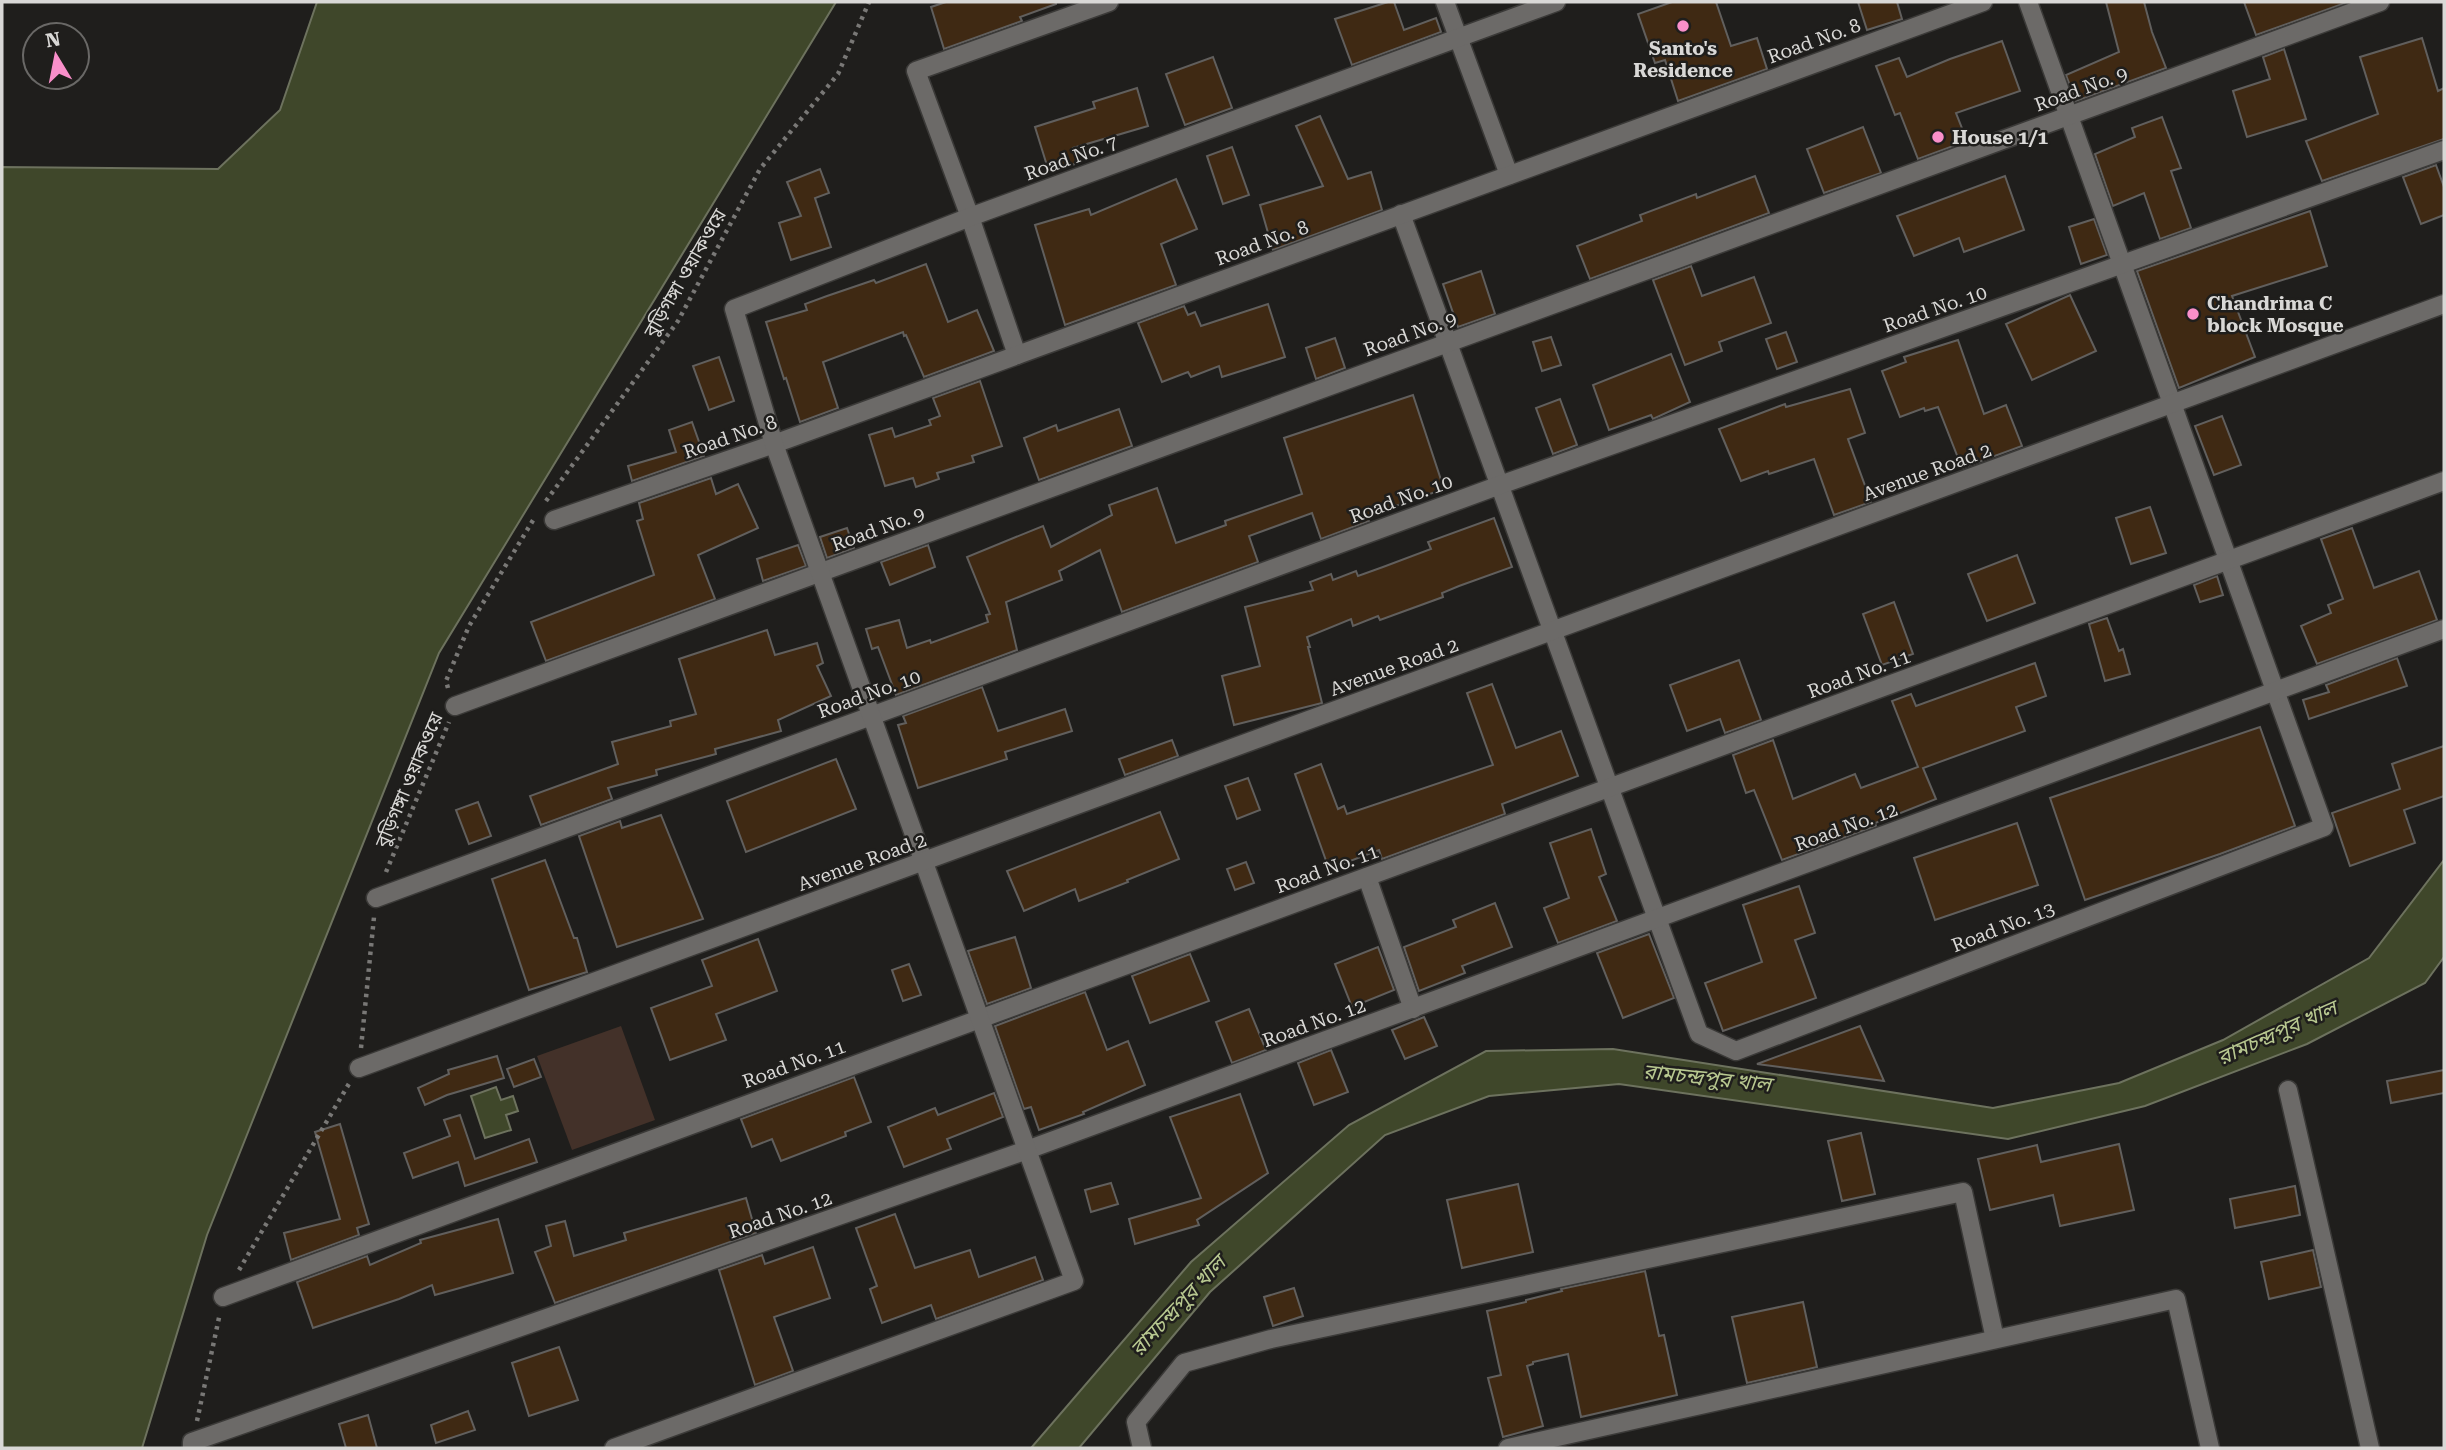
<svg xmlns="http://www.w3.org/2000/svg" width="2446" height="1450" viewBox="0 0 2446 1450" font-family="'Roboto Serif','Noto Sans Bengali',serif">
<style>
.green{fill:#433129}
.water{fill:#3f472a;stroke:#6d725e;stroke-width:2}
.building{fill:#3f2913;stroke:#615f5d;stroke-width:2}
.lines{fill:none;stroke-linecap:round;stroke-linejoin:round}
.minor-casing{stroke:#3b3a38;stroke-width:21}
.tertiary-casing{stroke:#3b3a38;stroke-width:21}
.path{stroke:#797876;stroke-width:4.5;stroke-dasharray:3.5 5;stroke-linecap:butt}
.minor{stroke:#6c6a68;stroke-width:18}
.tertiary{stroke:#6c6a68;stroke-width:18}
.poi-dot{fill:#f98fca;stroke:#1f1e1c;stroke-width:2.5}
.labels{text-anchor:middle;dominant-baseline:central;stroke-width:5;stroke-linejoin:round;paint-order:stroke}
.street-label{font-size:19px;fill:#d9d8d6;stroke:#1f1e1c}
.poi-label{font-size:19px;font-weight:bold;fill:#d9d8d6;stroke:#1f1e1c;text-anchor:start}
.water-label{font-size:21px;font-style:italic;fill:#b8c890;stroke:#1f1e1c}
</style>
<rect width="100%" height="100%" fill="#1f1e1c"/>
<polygon class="green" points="621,1026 655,1120 572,1150 537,1056"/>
<g class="water">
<polygon points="317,2 836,2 439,653 207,1235 142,1448 2,1448 2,167 218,169 280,110"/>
<polygon points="2444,860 2444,957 2425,983 2307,1044 2145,1106 2008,1139 1619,1084 1489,1096 1385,1135 1210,1292 1079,1448 1031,1448 1191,1262 1349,1125 1486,1051 1613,1049 1993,1108 2119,1083 2223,1040 2369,958"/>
<polygon points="496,1087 501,1100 513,1096 518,1111 506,1115 511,1130 485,1138 471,1096"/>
</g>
<g class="building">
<polygon points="946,2 1056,2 1056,4 1020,17 1022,21 944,49 931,7"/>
<polygon points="1388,2 1394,2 1404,30 1436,18 1441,32 1352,65 1335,19"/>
<polygon points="1672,2 1716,2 1731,46 1757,38 1767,69 1678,101 1665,60 1655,63 1638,14"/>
<polygon points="1858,2 1897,2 1902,19 1867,30"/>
<polygon points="2106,2 2144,2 2152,32 2166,68 2076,101 2066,75 2119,52"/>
<polygon points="2244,2 2348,2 2256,35"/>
<polygon points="2422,38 2438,91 2444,88 2444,139 2322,181 2306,141 2378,114 2360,57"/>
<polygon points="2002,41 2020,91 1956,113 1967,141 1918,159 1900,113 1895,115 1876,66 1899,58 1907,77 1950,59"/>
<polygon points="2284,49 2306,119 2247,137 2233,91 2270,79 2263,57"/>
<polygon points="1213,57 1232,108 1185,125 1166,74"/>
<polygon points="1137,88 1148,126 1073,148 1078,163 1049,172 1035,127 1095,108 1093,102"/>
<polygon points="1320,116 1348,179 1371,172 1382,210 1273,250 1260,205 1323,186 1296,126"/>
<polygon points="2162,117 2181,168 2171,171 2191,228 2160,239 2144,193 2113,206 2095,154 2135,137 2132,128"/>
<polygon points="1863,127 1881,173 1824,193 1807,149"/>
<polygon points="1232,147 1249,195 1223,204 1207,156"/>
<polygon points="2436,165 2444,187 2444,215 2421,224 2403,177"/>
<polygon points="820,169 829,193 815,198 831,247 791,260 779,223 801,216 787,182"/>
<polygon points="1755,176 1769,213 1590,279 1577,246 1642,221 1640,215 1696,194 1697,198"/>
<polygon points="2005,176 2024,230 1964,252 1959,238 1914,256 1897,216"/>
<polygon points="1176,179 1197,229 1161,244 1176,285 1065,325 1035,225 1089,209 1091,215"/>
<polygon points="2310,211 2327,266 2232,296 2255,357 2179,388 2137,271"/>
<polygon points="2094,219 2107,255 2081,264 2069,227"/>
<polygon points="926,264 948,322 977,310 994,351 924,377 906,335 904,336 903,332 823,362 838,408 800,422 786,378 784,379 766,322 807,310 805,304 827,296 874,280 876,283"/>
<polygon points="1691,266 1702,296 1754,277 1771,323 1719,342 1722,351 1685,365 1653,280"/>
<polygon points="1481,271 1495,314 1458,327 1443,284"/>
<polygon points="2070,295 2096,351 2032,380 2006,324"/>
<polygon points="1268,304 1285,357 1222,377 1219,366 1191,377 1188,372 1162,382 1138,323 1184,306 1188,315 1195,312 1201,326"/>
<polygon points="1786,332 1797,362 1777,369 1766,339"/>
<polygon points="1551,337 1561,365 1542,371 1533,342"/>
<polygon points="1335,338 1345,368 1316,379 1306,348"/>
<polygon points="1958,340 1984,414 2006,405 2022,446 1962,468 1938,407 1925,411 1924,408 1900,417 1882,371 1906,362 1904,357"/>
<polygon points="1671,354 1690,402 1653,419 1651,415 1609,430 1593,385"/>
<polygon points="719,357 734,401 709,410 693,366"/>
<polygon points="980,381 1002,446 972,456 974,462 937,473 939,479 916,487 913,478 885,486 869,435 892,428 895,437 931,425 929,420 940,416 933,398"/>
<polygon points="1850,389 1865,433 1848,439 1871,502 1834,515 1814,459 1769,474 1768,471 1741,481 1719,429 1785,404 1786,407"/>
<polygon points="1413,395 1444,489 1367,516 1369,521 1321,539 1312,513 1249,536 1258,562 1122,612 1100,550 1059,571 1062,580 1006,602 1017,650 896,695 878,647 872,649 866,629 899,620 907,648 930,640 931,643 988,622 986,615 990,614 967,557 1043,526 1051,547 1112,515 1109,505 1157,488 1176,543 1226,525 1225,521 1302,494 1284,438"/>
<polygon points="1560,399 1577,445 1553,454 1536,408"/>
<polygon points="1119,409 1132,446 1039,480 1024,438 1056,425 1058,431"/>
<polygon points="2222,416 2241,465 2214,475 2195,426"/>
<polygon points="692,422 704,456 632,481 628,466 676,452 669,430"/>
<polygon points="711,478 716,494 738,484 758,528 698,555 715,599 546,661 531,622 654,575 637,521 643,519 639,503"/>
<polygon points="2150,507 2166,553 2131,564 2116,518"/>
<polygon points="1494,518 1512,567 1459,586 1442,593 1443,597 1380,620 1378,616 1353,626 1351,619 1307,637 1310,647 1308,647 1322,703 1234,725 1222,676 1260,666 1245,607 1313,590 1310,582 1331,574 1333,580 1356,571 1358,576 1383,567 1431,549 1428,542"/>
<polygon points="847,528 854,548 827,558 820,537"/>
<polygon points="2352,528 2374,588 2419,571 2437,620 2317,664 2301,626 2331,613 2328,605 2343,599 2321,539"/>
<polygon points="798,545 806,566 763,581 757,559"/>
<polygon points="928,545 935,567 890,585 881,562"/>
<polygon points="2017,555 2035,603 1987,621 1968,574"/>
<polygon points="2217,576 2223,595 2200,602 2194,585"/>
<polygon points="1894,602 1913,654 1882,665 1863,614"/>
<polygon points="2107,618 2119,651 2123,649 2130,674 2105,681 2089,624"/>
<polygon points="767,630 775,655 817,643 823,663 817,666 831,696 778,720 781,731 715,749 716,754 656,770 657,775 608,788 612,799 541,825 530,796 618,764 612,742 671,726 670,721 696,714 679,659"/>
<polygon points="2397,658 2407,686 2309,719 2303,700 2329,692 2326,685"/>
<polygon points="1739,660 1761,720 1725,733 1720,719 1687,731 1670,685"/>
<polygon points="2035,663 2046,696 2016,707 2025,731 1923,768 1936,799 1875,823 1876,826 1782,860 1754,790 1746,793 1733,755 1773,740 1793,799 1855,774 1861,788 1918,767 1892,701 1911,694 1916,706"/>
<polygon points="1492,684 1516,748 1561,731 1578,776 1502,804 1505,814 1382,859 1379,850 1329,869 1295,774 1321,764 1338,809 1344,806 1347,814 1493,765 1467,693"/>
<polygon points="982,687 998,731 1065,709 1072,731 1005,752 1007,759 918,788 898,725 906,723 903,716"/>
<polygon points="2260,727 2295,826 2220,854 2085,900 2050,798"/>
<polygon points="1172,740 1178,756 1125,775 1119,759"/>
<polygon points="2444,746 2444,796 2404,810 2415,843 2350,866 2332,813 2400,789 2392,764"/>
<polygon points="836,759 856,809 746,852 727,801"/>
<polygon points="1248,778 1260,810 1237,819 1225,786"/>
<polygon points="478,802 491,836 469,844 456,810"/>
<polygon points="1160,812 1179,859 1127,880 1128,882 1079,901 1075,889 1024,911 1007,871"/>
<polygon points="661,815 703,919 617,947 579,836 620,821 622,828"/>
<polygon points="2017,823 2038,885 1935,920 1914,858"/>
<polygon points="1591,829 1606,874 1599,877 1617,921 1558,943 1544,908 1569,898 1550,843"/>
<polygon points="545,860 574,938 577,938 587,972 529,990 492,879"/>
<polygon points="1246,862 1254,883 1235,890 1227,869"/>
<polygon points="1799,886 1815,933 1795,940 1816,998 1723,1031 1705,983 1762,962 1743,905"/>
<polygon points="1495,903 1512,947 1462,966 1465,973 1419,991 1404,947 1456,927 1453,920"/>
<polygon points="1649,934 1674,998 1623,1018 1597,953"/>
<polygon points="1015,937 1031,988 987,1004 968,951"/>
<polygon points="758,939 777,991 716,1014 726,1040 670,1060 651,1008 712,986 702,960"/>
<polygon points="1378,947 1394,990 1352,1007 1335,964"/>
<polygon points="1190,954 1209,1001 1150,1023 1132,976"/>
<polygon points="909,964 921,995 903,1001 892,970"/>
<polygon points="1085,992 1107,1050 1128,1041 1145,1085 1083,1112 1084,1114 1039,1130 1031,1107 1024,1109 995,1026"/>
<polygon points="1249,1009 1266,1050 1232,1063 1216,1022"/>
<polygon points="1424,1017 1437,1046 1405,1059 1392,1030"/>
<polygon points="1860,1026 1884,1081 1757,1064"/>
<polygon points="1331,1050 1348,1092 1314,1105 1298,1063"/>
<polygon points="497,1056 504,1078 447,1095 425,1105 418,1088 449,1074 448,1070"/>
<polygon points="534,1059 541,1077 514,1087 507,1069"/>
<polygon points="2444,1070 2444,1093 2391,1103 2387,1081"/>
<polygon points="854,1077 871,1122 845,1132 846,1136 781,1161 772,1139 752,1147 741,1119"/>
<polygon points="994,1093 1003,1117 947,1139 951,1149 904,1167 888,1127 935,1108 938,1115"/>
<polygon points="1240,1094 1268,1173 1197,1220 1199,1225 1135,1244 1129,1219 1201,1198 1170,1117"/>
<polygon points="460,1115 475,1159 529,1139 537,1162 465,1186 458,1162 413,1178 404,1153 450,1136 444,1120"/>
<polygon points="340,1124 369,1224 357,1228 359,1235 291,1260 284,1233 340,1219 315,1132"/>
<polygon points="1861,1133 1875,1194 1842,1201 1828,1141"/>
<polygon points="2119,1144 2134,1210 2060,1226 2053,1195 1990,1210 1978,1159 2037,1145 2041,1162"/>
<polygon points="1111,1183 1118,1204 1091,1212 1085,1190"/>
<polygon points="1518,1184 1533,1252 1462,1268 1447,1200"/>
<polygon points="2295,1186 2300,1215 2235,1228 2230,1199"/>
<polygon points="746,1198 756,1233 555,1303 535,1252 551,1246 546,1226 565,1221 574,1256 626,1240 624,1233"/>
<polygon points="895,1214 915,1268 970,1250 979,1277 1035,1257 1043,1280 936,1319 931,1305 882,1323 870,1289 877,1286 856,1228"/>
<polygon points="498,1219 513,1273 435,1295 432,1285 399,1299 313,1328 297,1282 367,1256 370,1265 421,1243 420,1240"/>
<polygon points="813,1247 830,1298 774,1317 793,1371 755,1385 719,1270 762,1255 765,1264"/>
<polygon points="2313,1250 2321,1287 2269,1299 2261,1262"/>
<polygon points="1645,1271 1659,1336 1664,1335 1677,1395 1581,1417 1568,1354 1533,1362 1533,1364 1527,1366 1543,1426 1503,1437 1488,1378 1501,1375 1487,1311 1526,1302 1526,1300 1562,1291 1561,1289"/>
<polygon points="1294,1288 1303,1316 1273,1326 1264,1297"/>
<polygon points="1803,1302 1817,1367 1747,1383 1732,1317"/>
<polygon points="559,1347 578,1400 529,1416 512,1363"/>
<polygon points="468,1411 475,1430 436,1443 431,1425"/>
<polygon points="368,1415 377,1448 346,1448 339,1424"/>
</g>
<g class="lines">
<g class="minor-casing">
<g id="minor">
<polyline points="1445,2 1509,175"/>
<polyline points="1401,214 1699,1034 1736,1051 2324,827 2028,2"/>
<polyline points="1017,355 970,217 916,71 1109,2"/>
<polyline points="554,520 774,444 1983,2"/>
<polyline points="455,706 2380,2"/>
<polyline points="1367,877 1413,1009"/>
<polyline points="376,898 1500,485 2444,150"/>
<polyline points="2288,1090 2370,1448"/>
<polyline points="223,1297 2444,481"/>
<polyline points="192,1448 192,1442 1027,1150 2444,629"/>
<polyline points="614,1448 1074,1281 774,444 734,309 970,217 1556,2"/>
<polyline points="1142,1448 1136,1422 1184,1363 1271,1339 1963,1192 1995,1339"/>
<polyline points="1508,1448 2176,1299 2210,1448"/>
</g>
</g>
<g class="tertiary-casing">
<polyline id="tertiary" points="359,1068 2444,304"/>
</g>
<g class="path">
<polyline points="546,501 678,321 760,169 838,74 869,2"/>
<polyline points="448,688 446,681 469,626 535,517"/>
<polyline points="386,872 449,722"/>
<polyline points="361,1048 374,917"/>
<polyline points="239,1270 350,1082"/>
<polyline points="197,1421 220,1313"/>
</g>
<use href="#minor" class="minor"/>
<use href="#tertiary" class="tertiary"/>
</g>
<g class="poi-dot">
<circle cx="1683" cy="26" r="7"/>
<circle cx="1938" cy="137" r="7"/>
<circle cx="2193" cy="314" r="7"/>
</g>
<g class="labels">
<g class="street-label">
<text transform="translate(1814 41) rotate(-20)">Road No. 8</text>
<text transform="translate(2081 89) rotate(-20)">Road No. 9</text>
<text transform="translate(1071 158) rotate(-20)">Road No. 7</text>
<text transform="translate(1262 243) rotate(-20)">Road No. 8</text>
<text transform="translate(685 273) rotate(-60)">বুড়িগঙ্গা ওয়াকওয়ে</text>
<text transform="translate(1935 309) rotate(-19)">Road No. 10</text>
<text transform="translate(1410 334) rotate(-20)">Road No. 9</text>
<text transform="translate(730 437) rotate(-19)">Road No. 8</text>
<text transform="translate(1927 472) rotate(-20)">Avenue Road 2</text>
<text transform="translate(1401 499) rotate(-20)">Road No. 10</text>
<text transform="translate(878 529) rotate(-20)">Road No. 9</text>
<text transform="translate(1394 667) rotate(-20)">Avenue Road 2</text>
<text transform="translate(1859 674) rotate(-20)">Road No. 11</text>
<text transform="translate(869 694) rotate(-20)">Road No. 10</text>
<text transform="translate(409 780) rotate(-67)">বুড়িগঙ্গা ওয়াকওয়ে</text>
<text transform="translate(1846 827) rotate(-20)">Road No. 12</text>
<text transform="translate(862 862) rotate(-20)">Avenue Road 2</text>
<text transform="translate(1327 869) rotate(-20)">Road No. 11</text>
<text transform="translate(2003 927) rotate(-21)">Road No. 13</text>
<text transform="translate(1314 1023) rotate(-20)">Road No. 12</text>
<text transform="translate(794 1064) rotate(-20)">Road No. 11</text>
<text transform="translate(780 1215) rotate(-19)">Road No. 12</text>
</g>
<g class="poi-label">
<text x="1683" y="48" text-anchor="middle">Santo's<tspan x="1683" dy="22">Residence</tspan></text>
<text x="1952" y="137">House 1/1</text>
<text x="2207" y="303">Chandrima C<tspan x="2207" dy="22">block Mosque</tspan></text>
</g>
<g class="water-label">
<text transform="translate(2277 1033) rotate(-24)">রামচন্দ্রপুর খাল</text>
<text transform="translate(1707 1078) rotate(6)">রামচন্দ্রপুর খাল</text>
<text transform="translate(1178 1306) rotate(-47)">রামচন্দ্রপুর খাল</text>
</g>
</g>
<rect width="2446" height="1450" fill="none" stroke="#d9d8d6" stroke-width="7"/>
<g transform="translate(56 56) rotate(350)"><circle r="33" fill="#1f1e1c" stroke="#696866" stroke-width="2"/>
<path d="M0-5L12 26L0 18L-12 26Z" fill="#f98fca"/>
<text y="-10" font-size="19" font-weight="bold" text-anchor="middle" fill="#d9d8d6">N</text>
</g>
</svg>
